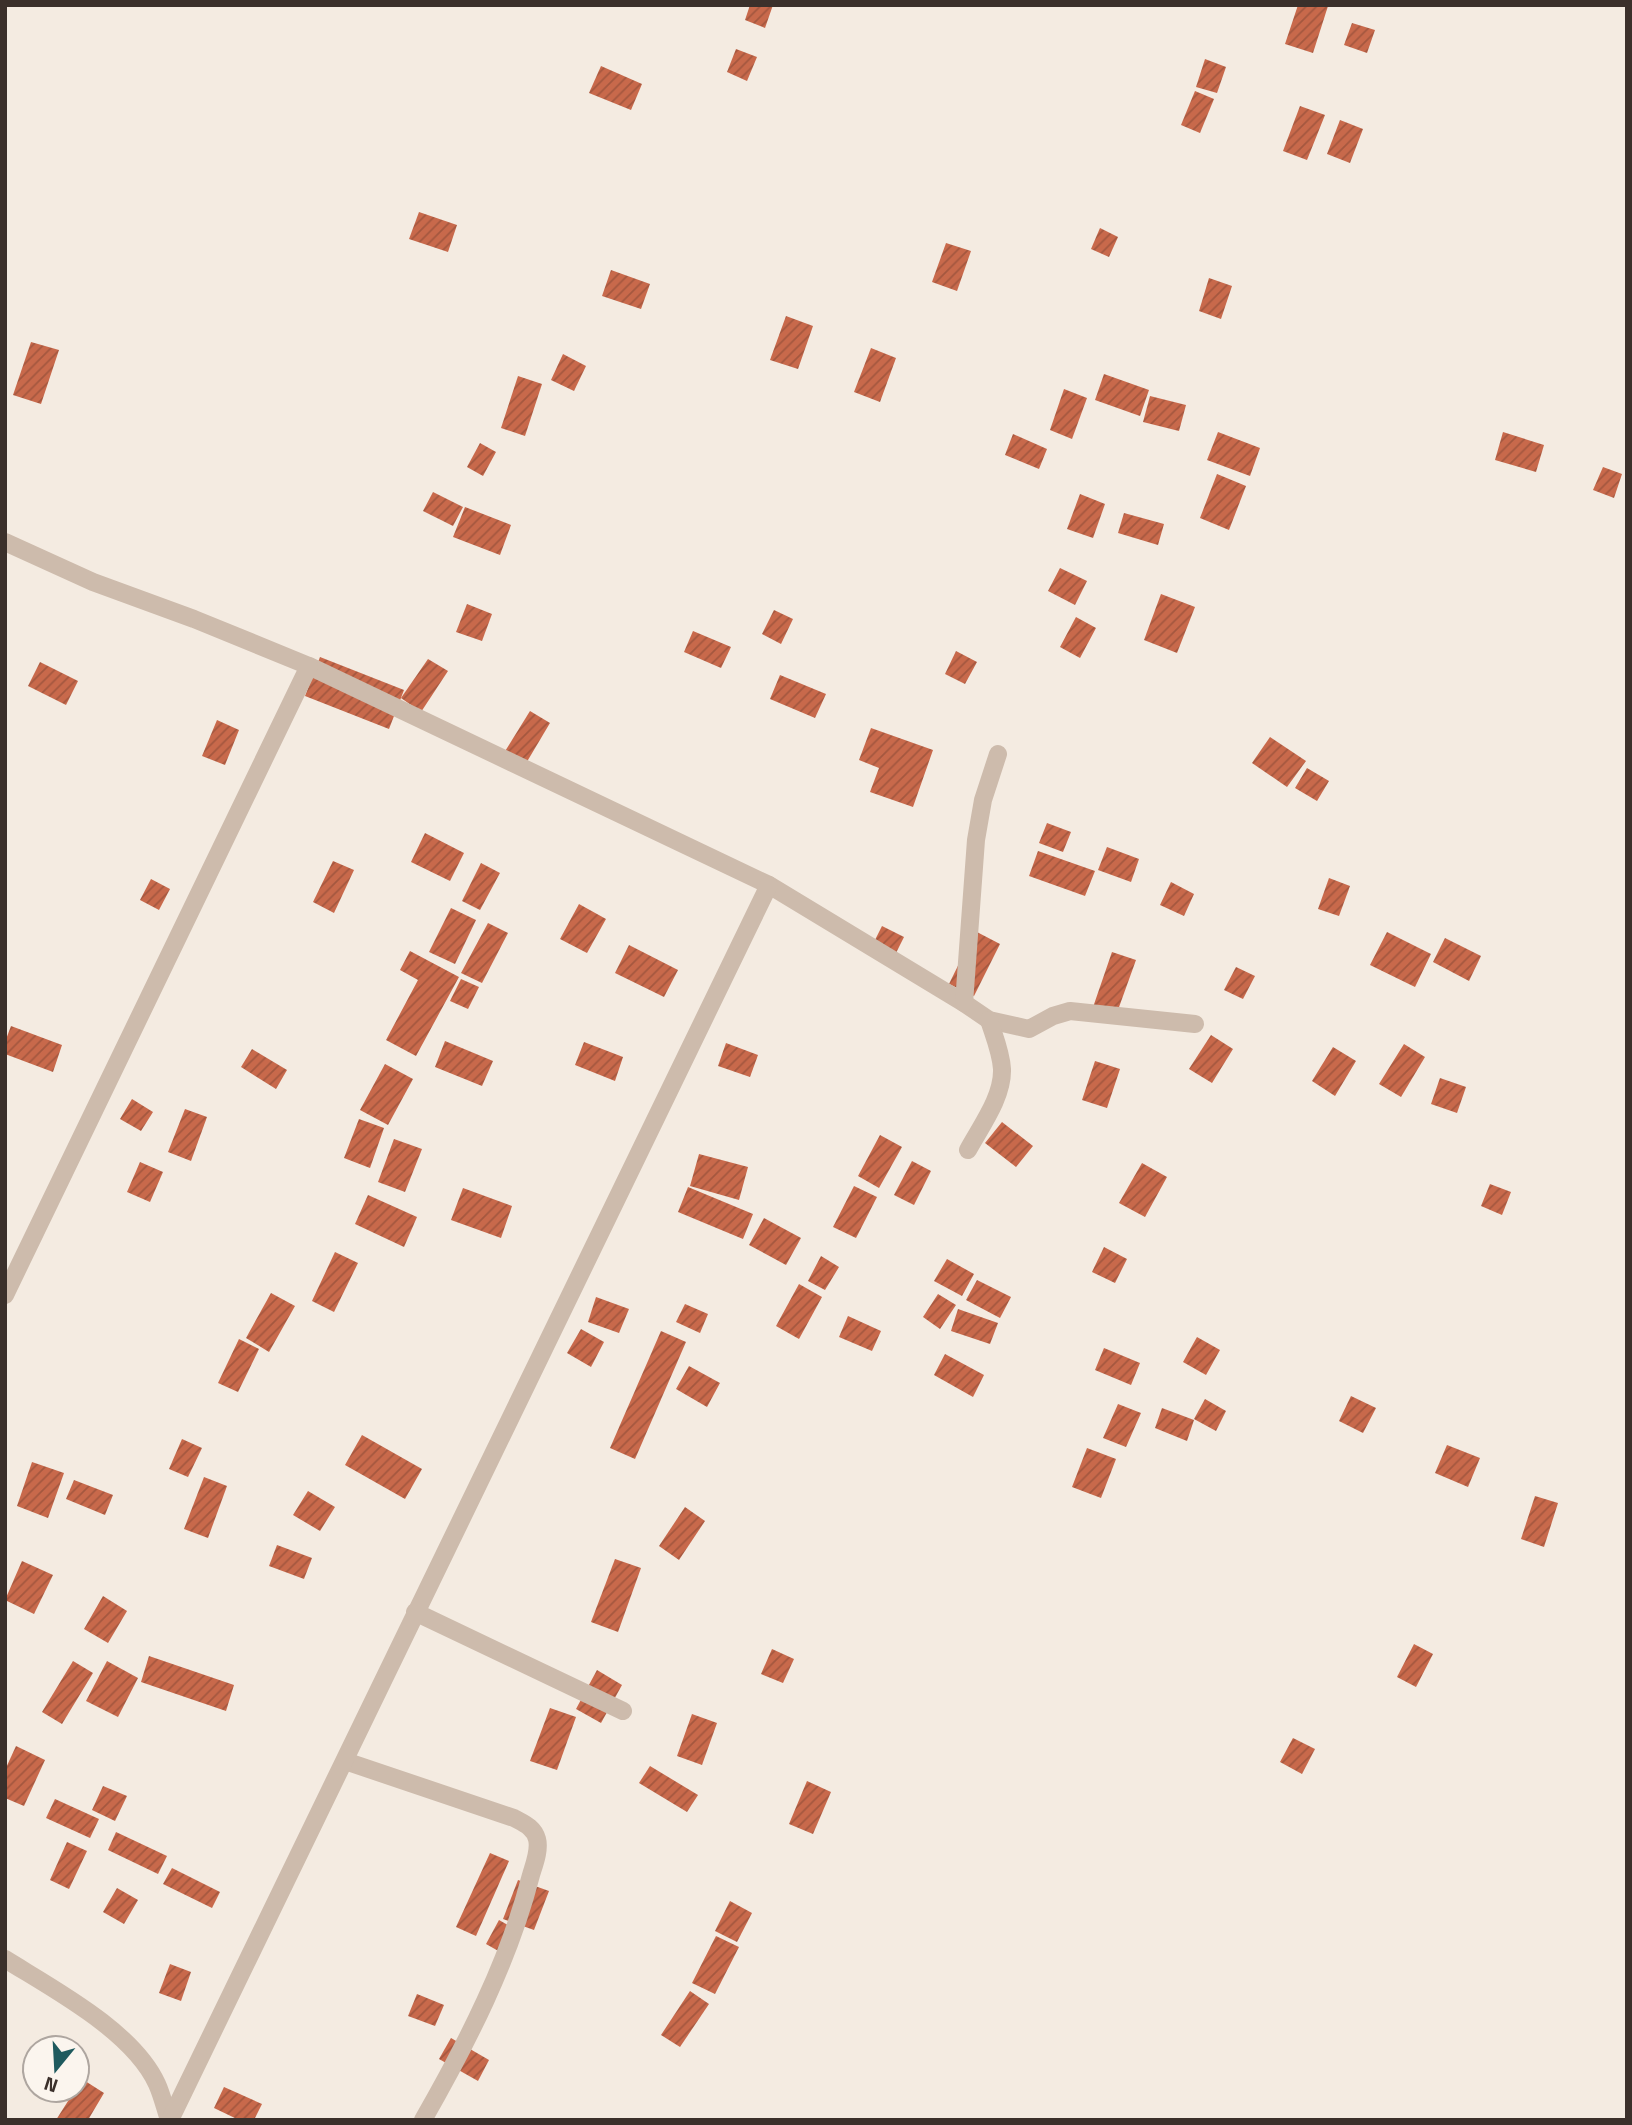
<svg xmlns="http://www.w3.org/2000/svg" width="1632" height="2125" viewBox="0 0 1632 2125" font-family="'Titillium Web',sans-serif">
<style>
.building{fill:url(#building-hatch)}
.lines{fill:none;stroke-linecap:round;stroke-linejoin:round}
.street{stroke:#cdbbac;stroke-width:18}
</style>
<defs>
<pattern id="building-hatch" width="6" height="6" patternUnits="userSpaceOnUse" patternTransform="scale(1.75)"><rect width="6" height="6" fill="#c8694b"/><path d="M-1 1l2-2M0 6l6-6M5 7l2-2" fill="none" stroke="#a4573f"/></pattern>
</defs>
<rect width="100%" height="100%" fill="#f4ebe1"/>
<g class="building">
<polygon points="750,5 773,5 765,28 745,20"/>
<polygon points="1298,5 1328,6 1313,53 1285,44"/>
<polygon points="1352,23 1375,30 1367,53 1344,45"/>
<polygon points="736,49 757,57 747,81 727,72"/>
<polygon points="1205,59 1226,67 1217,93 1196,87"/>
<polygon points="601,66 642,84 631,110 589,93"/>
<polygon points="1195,91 1214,99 1200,133 1181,125"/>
<polygon points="1300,106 1325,115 1307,160 1283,151"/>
<polygon points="1340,120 1363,129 1350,163 1327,154"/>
<polygon points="419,212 457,225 448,252 409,239"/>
<polygon points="1100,228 1118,237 1109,257 1091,249"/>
<polygon points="946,243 971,251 957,291 932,282"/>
<polygon points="611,270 650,284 641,309 602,296"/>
<polygon points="1209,278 1232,286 1221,319 1199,311"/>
<polygon points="786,316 813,326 798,369 770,360"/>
<polygon points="31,342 59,350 41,404 13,395"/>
<polygon points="871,348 896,358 880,402 854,392"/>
<polygon points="563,354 586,366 574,391 551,380"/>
<polygon points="1104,374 1149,390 1140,416 1095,400"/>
<polygon points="518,376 542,384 525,436 501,428"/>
<polygon points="1064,389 1087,398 1072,439 1050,430"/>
<polygon points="1150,396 1186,405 1179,431 1143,422"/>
<polygon points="1218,432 1260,448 1250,476 1207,460"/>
<polygon points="1503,432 1544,445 1536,472 1495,460"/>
<polygon points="1013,434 1047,449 1039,469 1005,455"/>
<polygon points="480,443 496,452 483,476 467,467"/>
<polygon points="1603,467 1622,474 1614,498 1593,490"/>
<polygon points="1217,474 1246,486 1229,530 1200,518"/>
<polygon points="433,492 463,507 453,526 423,511"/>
<polygon points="1080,494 1105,504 1093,538 1067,529"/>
<polygon points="465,507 511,525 500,555 453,537"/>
<polygon points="1124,513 1164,524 1158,545 1118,533"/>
<polygon points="1060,568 1087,581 1075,605 1048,591"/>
<polygon points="1161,594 1195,607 1177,653 1144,640"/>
<polygon points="467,604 492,614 482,641 456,632"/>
<polygon points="774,610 793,619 781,644 762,634"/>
<polygon points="1076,617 1096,628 1080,658 1060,647"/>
<polygon points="693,631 731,647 721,668 684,652"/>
<polygon points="956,651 977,662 965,684 945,674"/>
<polygon points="320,657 404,690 389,729 305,696"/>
<polygon points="428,659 448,671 421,712 401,698"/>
<polygon points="40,662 78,681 66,705 28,686"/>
<polygon points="780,675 826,694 815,718 770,699"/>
<polygon points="530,711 550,723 525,765 504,753"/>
<polygon points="217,720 239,730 225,765 202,756"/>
<polygon points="871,728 933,750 913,807 870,792 879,768 859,760"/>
<polygon points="1270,737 1306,761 1287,787 1252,763"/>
<polygon points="1307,768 1329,781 1317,801 1295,788"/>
<polygon points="1047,823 1071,832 1063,852 1039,843"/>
<polygon points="425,833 464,853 450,881 411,862"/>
<polygon points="1107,847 1139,859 1131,882 1098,870"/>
<polygon points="1038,851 1095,871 1085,896 1029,876"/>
<polygon points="333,861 354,870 334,913 313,902"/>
<polygon points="481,863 500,873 480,910 462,901"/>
<polygon points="1329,878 1350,886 1339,916 1318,909"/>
<polygon points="151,879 170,889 159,910 140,900"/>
<polygon points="1171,882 1194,894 1184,916 1160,905"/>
<polygon points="579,904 606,919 587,953 560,939"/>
<polygon points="451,908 476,920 455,964 429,952"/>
<polygon points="488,923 508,933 482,983 461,973"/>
<polygon points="882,926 904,937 893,959 871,948"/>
<polygon points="975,931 1000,944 974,996 949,984"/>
<polygon points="1387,932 1431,954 1415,987 1370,965"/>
<polygon points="1445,938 1481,956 1469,981 1433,962"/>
<polygon points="629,945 678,970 664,997 615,973"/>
<polygon points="410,951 459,977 416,1056 386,1040 418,980 400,970"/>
<polygon points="1112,952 1136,960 1114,1021 1091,1013"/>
<polygon points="1236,967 1255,976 1243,999 1224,990"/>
<polygon points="461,979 479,987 468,1009 450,1001"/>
<polygon points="11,1026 62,1045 53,1072 5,1054 5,1042"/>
<polygon points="1211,1035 1233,1049 1212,1083 1189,1069"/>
<polygon points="445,1041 493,1061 482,1086 435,1067"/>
<polygon points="584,1042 623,1057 615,1081 575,1065"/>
<polygon points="726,1043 758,1055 750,1077 718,1066"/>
<polygon points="1404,1044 1425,1057 1401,1097 1379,1084"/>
<polygon points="1333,1047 1356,1061 1335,1096 1312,1081"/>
<polygon points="252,1049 287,1070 276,1089 241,1067"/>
<polygon points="1095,1061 1120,1069 1107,1108 1082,1100"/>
<polygon points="385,1064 413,1079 388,1125 360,1110"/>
<polygon points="1440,1078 1466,1087 1457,1113 1431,1104"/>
<polygon points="132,1099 153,1112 141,1131 120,1119"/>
<polygon points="185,1109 207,1117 191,1161 168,1152"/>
<polygon points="359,1119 384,1128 370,1168 344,1158"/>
<polygon points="1002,1122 1033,1146 1016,1167 985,1143"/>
<polygon points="880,1135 902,1147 879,1188 858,1176"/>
<polygon points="394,1139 422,1149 405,1192 378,1182"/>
<polygon points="699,1154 748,1167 739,1200 690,1186"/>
<polygon points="912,1161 931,1171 914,1205 894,1195"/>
<polygon points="140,1162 163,1172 150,1202 127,1192"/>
<polygon points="1142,1163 1167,1177 1145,1217 1119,1203"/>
<polygon points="1490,1184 1511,1192 1502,1215 1481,1206"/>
<polygon points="854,1186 877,1197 856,1238 833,1227"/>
<polygon points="688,1187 753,1214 743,1239 678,1212"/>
<polygon points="463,1188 512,1206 501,1238 451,1220"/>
<polygon points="368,1195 417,1217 404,1247 355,1224"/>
<polygon points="764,1218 801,1238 786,1265 749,1245"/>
<polygon points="1104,1247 1127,1259 1115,1283 1092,1272"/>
<polygon points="335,1252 358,1263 334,1312 312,1301"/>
<polygon points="821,1256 839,1267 825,1290 808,1281"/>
<polygon points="947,1259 974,1274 962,1296 934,1281"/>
<polygon points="977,1280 1011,1297 1000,1318 966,1300"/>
<polygon points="799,1284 822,1297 799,1339 776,1326"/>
<polygon points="271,1293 295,1306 269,1352 246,1338"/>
<polygon points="938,1294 956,1305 940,1329 923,1317"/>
<polygon points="596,1297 629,1309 619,1333 588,1322"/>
<polygon points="685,1304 708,1314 700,1333 676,1322"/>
<polygon points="958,1309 998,1323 990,1344 951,1331"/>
<polygon points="848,1316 881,1331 872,1351 839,1337"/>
<polygon points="581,1329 604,1342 591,1367 567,1353"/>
<polygon points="661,1331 686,1342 635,1459 610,1448"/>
<polygon points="1197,1337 1220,1350 1206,1375 1183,1362"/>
<polygon points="239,1339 259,1349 238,1392 218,1383"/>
<polygon points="1104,1348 1140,1363 1131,1385 1095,1370"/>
<polygon points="945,1354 984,1375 973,1397 934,1375"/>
<polygon points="689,1366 720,1383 707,1407 676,1389"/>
<polygon points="1351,1396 1376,1408 1363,1433 1339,1421"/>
<polygon points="1205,1399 1226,1411 1216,1431 1194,1419"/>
<polygon points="1118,1404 1141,1413 1126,1447 1103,1438"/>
<polygon points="1162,1408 1194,1420 1187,1441 1155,1428"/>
<polygon points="362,1435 422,1469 405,1499 345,1465"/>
<polygon points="182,1439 202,1448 188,1477 169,1469"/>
<polygon points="1447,1445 1480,1458 1468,1487 1435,1473"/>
<polygon points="1087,1448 1116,1459 1101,1498 1072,1487"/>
<polygon points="32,1462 64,1473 48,1518 17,1506"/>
<polygon points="204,1477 227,1486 208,1538 184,1529"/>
<polygon points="74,1480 113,1495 105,1515 66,1499"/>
<polygon points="308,1491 335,1507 320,1531 293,1515"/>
<polygon points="1535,1496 1558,1503 1544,1547 1521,1539"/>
<polygon points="685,1507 705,1521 679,1560 659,1546"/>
<polygon points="277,1545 312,1558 304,1579 269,1566"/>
<polygon points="615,1559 641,1568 618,1632 591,1622"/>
<polygon points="22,1561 53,1575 34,1614 5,1600"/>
<polygon points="103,1596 127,1611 108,1643 84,1629"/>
<polygon points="1414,1644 1433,1654 1416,1687 1397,1677"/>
<polygon points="772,1649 794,1659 783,1683 761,1674"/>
<polygon points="149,1656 234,1685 226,1711 141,1682"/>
<polygon points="73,1661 93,1673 62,1724 42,1712"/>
<polygon points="107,1661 138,1678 118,1717 86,1701"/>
<polygon points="597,1670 622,1685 601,1723 576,1709"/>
<polygon points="550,1708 576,1717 557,1770 530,1761"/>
<polygon points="692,1714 717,1723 702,1765 677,1756"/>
<polygon points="1293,1738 1315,1749 1302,1774 1280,1762"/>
<polygon points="16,1746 45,1760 24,1806 5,1798 5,1770"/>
<polygon points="650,1766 698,1795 687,1812 639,1783"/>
<polygon points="807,1781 831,1792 813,1834 789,1824"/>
<polygon points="103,1786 127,1796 115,1821 92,1810"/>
<polygon points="55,1799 99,1819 90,1838 46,1818"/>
<polygon points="116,1832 167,1856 158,1874 108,1850"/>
<polygon points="67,1842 87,1851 69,1889 50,1880"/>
<polygon points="490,1853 509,1861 476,1936 456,1927"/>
<polygon points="172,1868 220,1892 212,1908 163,1884"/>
<polygon points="518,1880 549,1891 534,1930 503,1919"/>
<polygon points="117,1888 138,1900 124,1924 103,1912"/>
<polygon points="730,1901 752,1913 737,1942 715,1931"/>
<polygon points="499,1920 522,1933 509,1957 486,1944"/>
<polygon points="716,1936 739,1947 715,1994 692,1983"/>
<polygon points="170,1964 191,1972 181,2001 159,1993"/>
<polygon points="690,1991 709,2004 680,2047 661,2035"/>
<polygon points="417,1994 444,2005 435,2026 408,2016"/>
<polygon points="451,2038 489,2060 478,2081 439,2059"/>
<polygon points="82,2079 104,2093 88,2120 56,2120 75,2090 77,2090"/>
<polygon points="224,2087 262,2104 254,2120 239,2120 214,2108"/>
</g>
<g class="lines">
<g class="street">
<polyline points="5,542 93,582 194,619 309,666 769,885 964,1003 989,1020 1029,1029 1053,1016 1070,1011 1195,1024"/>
<polyline points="964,1003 976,840 983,800 998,754"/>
<path d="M968,1150C981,1126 1003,1097 1002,1069C1001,1052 994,1036 989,1020"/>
<polyline points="5,1295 309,666"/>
<polyline points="415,1612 623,1711"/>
<path d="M345,1761L514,1818C523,1823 534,1827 537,1839C540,1850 534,1865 531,1875C509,1961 467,2043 423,2120"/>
<path d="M5,1959C53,1989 133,2031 157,2084C162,2095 165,2108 169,2120"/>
<polyline points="170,2120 769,885"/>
</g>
</g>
<rect width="1632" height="2125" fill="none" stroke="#3b302b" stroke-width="14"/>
<g transform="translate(56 2069) rotate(198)"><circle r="33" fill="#fbf5ee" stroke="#aea6a0" stroke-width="2"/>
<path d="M0-5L12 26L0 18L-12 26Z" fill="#1f5a5e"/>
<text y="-10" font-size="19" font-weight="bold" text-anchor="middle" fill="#3b302b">N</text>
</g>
</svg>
